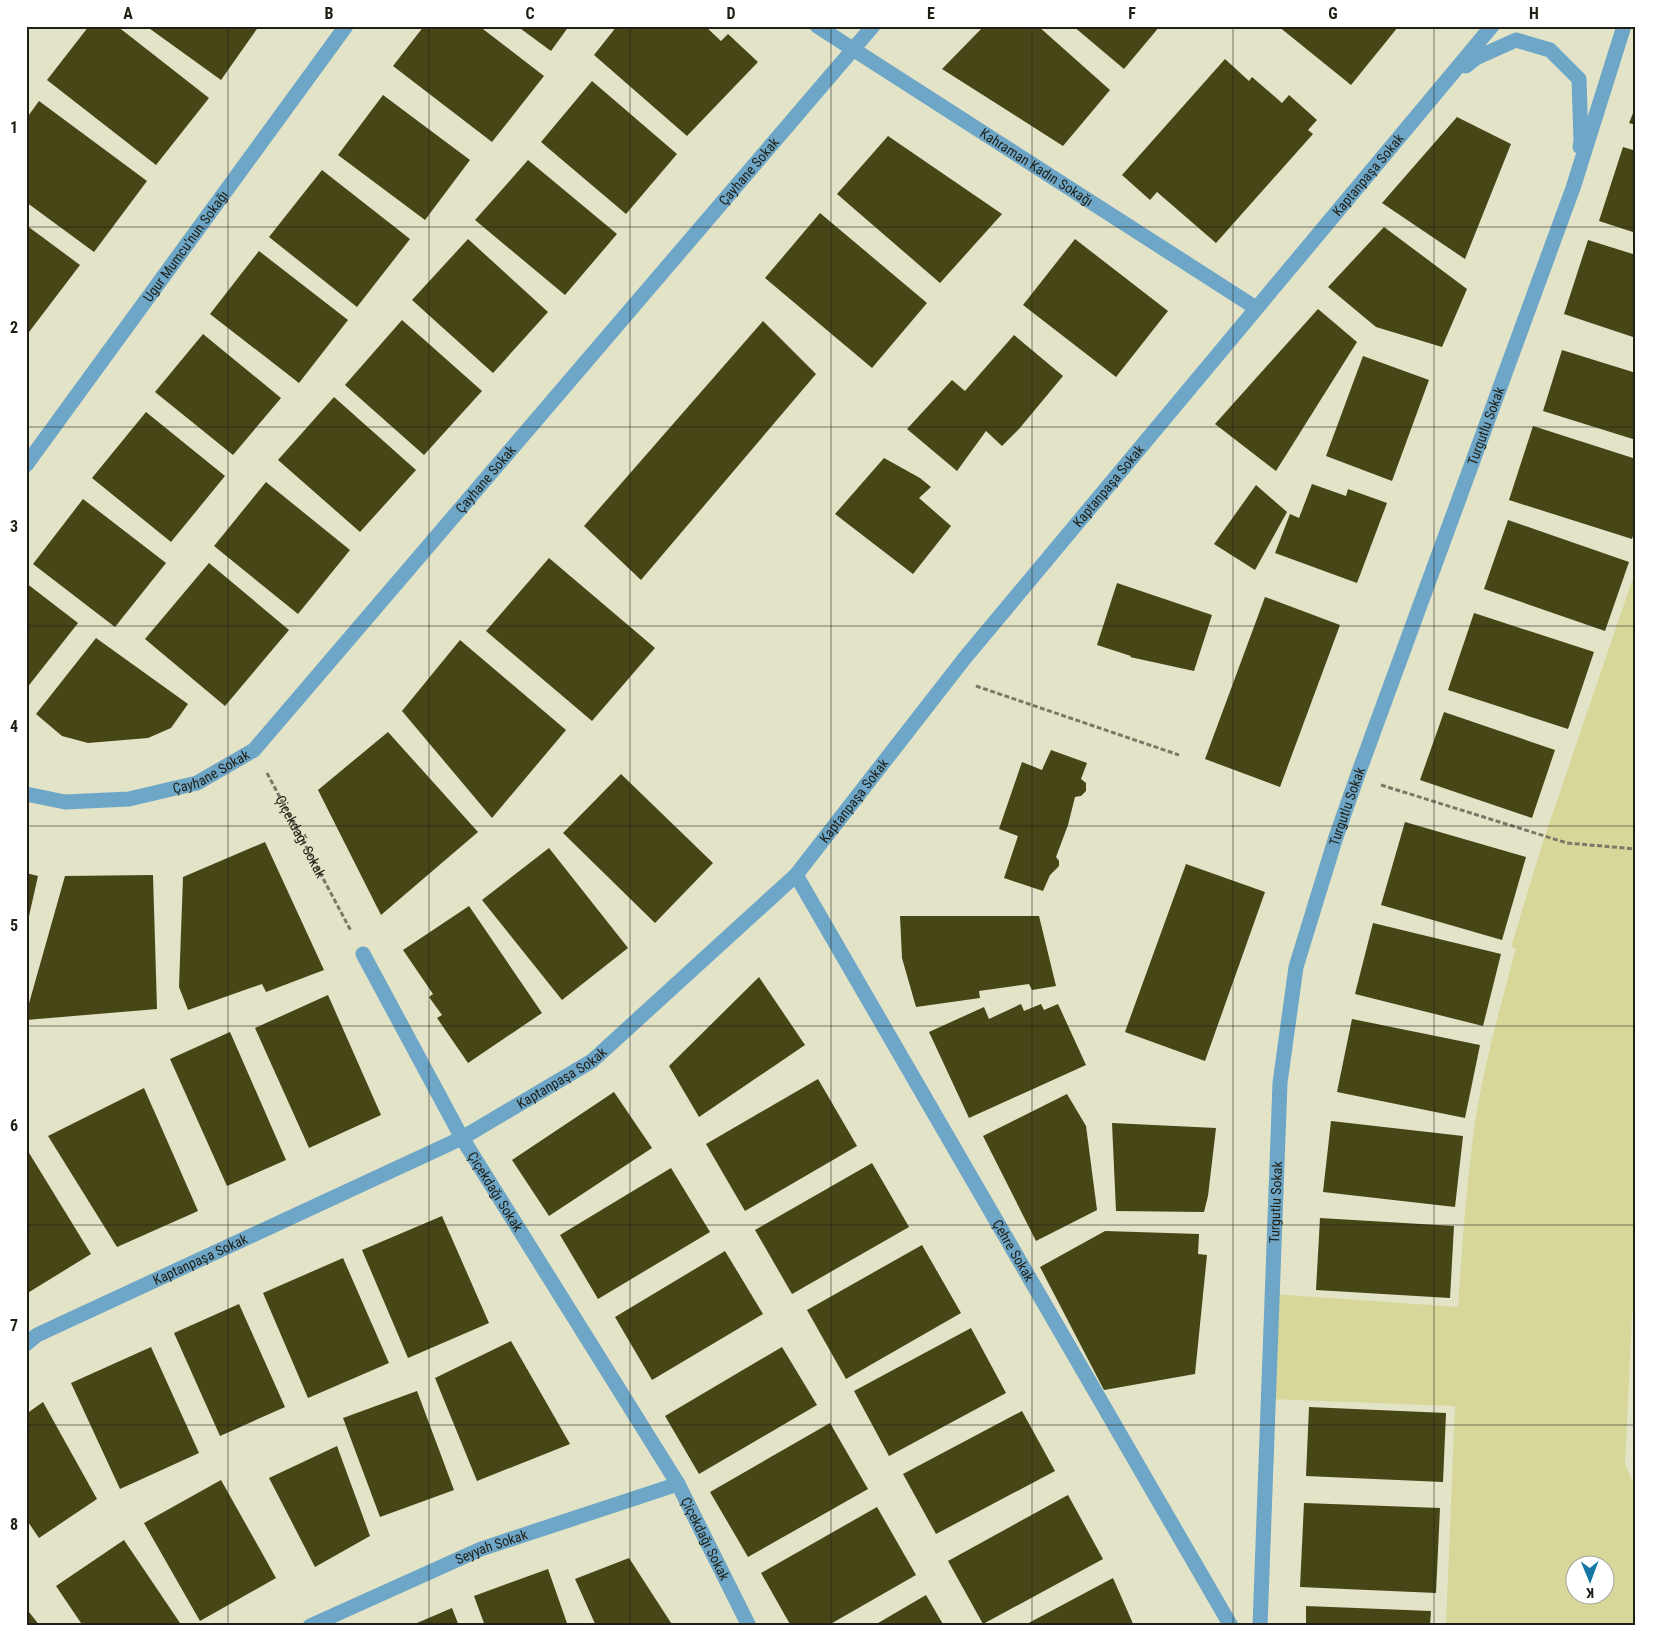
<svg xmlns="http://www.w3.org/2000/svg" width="1662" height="1652" viewBox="0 0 1662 1652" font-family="'Roboto Condensed',sans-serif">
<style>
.green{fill:#d7d799;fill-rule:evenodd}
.building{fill:#474617}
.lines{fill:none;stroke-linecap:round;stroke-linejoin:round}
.path{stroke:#787967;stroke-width:3;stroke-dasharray:5 2.5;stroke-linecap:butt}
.street{stroke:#6ea6c7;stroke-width:15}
.grid{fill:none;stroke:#1f1f15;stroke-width:1;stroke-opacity:0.55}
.labels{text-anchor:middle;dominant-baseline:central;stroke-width:5;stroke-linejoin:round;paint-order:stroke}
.street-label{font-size:14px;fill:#1f1f15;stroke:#fff}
.neatline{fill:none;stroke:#1f1f15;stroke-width:2}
.grid-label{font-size:16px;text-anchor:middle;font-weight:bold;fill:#1f1f15}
</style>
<rect width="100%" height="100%" fill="#e2e3c7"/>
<path class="green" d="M1636,569V1298L1632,1315L1625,1464L1636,1489V1626H1446L1455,1406L1268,1399L1272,1294L1458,1307C1462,1248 1466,1188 1474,1130C1483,1068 1500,1008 1516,948L1511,947L1543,842ZM1574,1564H1604V1594H1574Z"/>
<g class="building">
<polygon points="89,26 117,26 209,98 156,165 47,80"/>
<polygon points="146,26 259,26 221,80"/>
<polygon points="424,26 479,26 544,76 492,142 393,66"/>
<polygon points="517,26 569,26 551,51"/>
<polygon points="617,26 705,26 721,41 728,34 758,62 687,136 594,55"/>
<polygon points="984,26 1038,26 1110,90 1063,146 942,69"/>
<polygon points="1073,26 1160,26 1124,69"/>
<polygon points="1278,26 1396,26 1398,27 1351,85"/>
<polygon points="1225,59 1249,81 1252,77 1282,103 1289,95 1317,120 1308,130 1313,134 1216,243 1157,192 1150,200 1122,175"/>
<polygon points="592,81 677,154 626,214 541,142"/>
<polygon points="383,95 470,160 425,220 338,155"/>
<polygon points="39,101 147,181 94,252 26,202 26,119"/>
<polygon points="1636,106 1636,125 1629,123"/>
<polygon points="1457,117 1511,144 1465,259 1382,203"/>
<polygon points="888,136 1002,214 940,283 837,194"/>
<polygon points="1623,147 1636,151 1636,233 1599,221"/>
<polygon points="528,160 617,234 565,295 475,220"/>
<polygon points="322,170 410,239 357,307 269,237"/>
<polygon points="820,213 927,303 872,368 765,278"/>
<polygon points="26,225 80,265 26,336"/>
<polygon points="1384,227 1467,289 1442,347 1376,327 1328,287"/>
<polygon points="468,239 548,312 493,373 412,300"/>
<polygon points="1075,239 1168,311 1116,377 1023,305"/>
<polygon points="1588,240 1636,255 1636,338 1564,314"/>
<polygon points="259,251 348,320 299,383 210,314"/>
<polygon points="1318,309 1357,342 1276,471 1215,424"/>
<polygon points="402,320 482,391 424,455 345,385"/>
<polygon points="763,321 816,374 641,580 584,526"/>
<polygon points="203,334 281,398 233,455 155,392"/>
<polygon points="1014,335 1063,376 1019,429 1002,446 986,431 957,471 907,429 952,380 965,391"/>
<polygon points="1562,350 1636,373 1636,440 1543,411"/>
<polygon points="1363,356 1429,380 1392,481 1326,456"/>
<polygon points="334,397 416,470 360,532 278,460"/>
<polygon points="146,412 225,476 171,542 92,478"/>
<polygon points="1533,426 1636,459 1636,527 1632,539 1509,500"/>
<polygon points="884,458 920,478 931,487 919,498 951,526 913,574 835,514"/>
<polygon points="266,482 350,550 298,614 214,546"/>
<polygon points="1312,484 1346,496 1348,489 1387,503 1357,583 1275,553 1290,514 1299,518"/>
<polygon points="1256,485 1287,512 1255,570 1214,544"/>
<polygon points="83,499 166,563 115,627 33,564"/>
<polygon points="1508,520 1629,562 1605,631 1484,589"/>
<polygon points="549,558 655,648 592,721 486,631"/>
<polygon points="209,563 289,630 225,706 145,639"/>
<polygon points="26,583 78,623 26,689"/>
<polygon points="1117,583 1212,615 1194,671 1130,657 1131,656 1097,645"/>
<polygon points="1265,597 1340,625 1280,787 1205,759"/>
<polygon points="1474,613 1594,652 1568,729 1448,690"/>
<polygon points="96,638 188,704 171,728 148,738 88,743 62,736 36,714"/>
<polygon points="460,640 566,730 492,818 402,711"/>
<polygon points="1444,712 1555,750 1532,818 1420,780"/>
<polygon points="388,732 478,832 381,915 318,790"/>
<polygon points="1051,750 1087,763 1081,779 1086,783 1086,791 1081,796 1075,797 1068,825 1056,857 1059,861 1059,866 1050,875 1043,891 1004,878 1018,836 999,829 1022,762 1042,770"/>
<polygon points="621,774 713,863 655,923 563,833"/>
<polygon points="1405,822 1526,857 1502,940 1381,905"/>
<polygon points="265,842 324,970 266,992 262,984 188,1010 179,987 183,877"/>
<polygon points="549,848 628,948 562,1000 482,900"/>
<polygon points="1186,864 1265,892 1205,1061 1125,1032"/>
<polygon points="26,873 38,876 27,925 26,925"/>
<polygon points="153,875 157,1009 26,1020 26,1014 65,876"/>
<polygon points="469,906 542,1013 468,1063 437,1018 442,1015 429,997 433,994 403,950"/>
<polygon points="900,916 1039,916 1056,986 1032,990 1029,984 979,991 980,998 916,1007 902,958"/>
<polygon points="1373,923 1501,954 1483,1026 1355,994"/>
<polygon points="759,977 805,1045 699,1117 669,1066"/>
<polygon points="328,995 381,1115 309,1148 255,1028"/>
<polygon points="1021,1004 1024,1011 1041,1004 1044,1010 1058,1004 1086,1065 969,1118 929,1032 984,1007 989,1019"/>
<polygon points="1352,1019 1480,1045 1465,1118 1337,1092"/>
<polygon points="230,1032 286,1160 227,1186 170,1059"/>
<polygon points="818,1079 857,1146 745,1211 706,1144"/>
<polygon points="144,1088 198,1211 117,1247 48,1136"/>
<polygon points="614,1092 652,1148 549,1216 512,1160"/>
<polygon points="1067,1094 1086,1126 1097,1210 1036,1241 983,1136"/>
<polygon points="1331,1121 1463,1136 1455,1207 1323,1192"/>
<polygon points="1112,1123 1216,1128 1208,1196 1204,1212 1116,1211"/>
<polygon points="26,1148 91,1254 26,1294"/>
<polygon points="872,1163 909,1227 792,1294 755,1230"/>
<polygon points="671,1168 710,1232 598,1299 560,1235"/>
<polygon points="442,1216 489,1323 408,1358 362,1250"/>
<polygon points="1320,1218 1454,1226 1450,1298 1316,1290"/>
<polygon points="1105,1231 1199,1234 1198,1254 1207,1255 1195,1374 1104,1390 1040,1267"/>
<polygon points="922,1245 961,1313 846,1379 807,1310"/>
<polygon points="725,1251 763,1314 652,1380 615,1317"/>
<polygon points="343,1258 389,1363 308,1398 263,1293"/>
<polygon points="239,1304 285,1407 220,1436 174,1333"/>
<polygon points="971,1328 1006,1393 889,1456 854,1391"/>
<polygon points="511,1341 570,1444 477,1481 435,1378"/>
<polygon points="151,1347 199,1453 120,1489 71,1383"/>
<polygon points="782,1347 817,1405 699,1474 665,1416"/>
<polygon points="417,1391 454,1490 380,1517 343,1418"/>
<polygon points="43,1402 97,1499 39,1538 26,1519 26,1414"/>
<polygon points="1309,1407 1446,1413 1443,1482 1306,1476"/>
<polygon points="1022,1411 1055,1471 936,1534 903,1474"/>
<polygon points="830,1423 868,1489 748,1557 710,1492"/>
<polygon points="337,1446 370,1536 315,1567 269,1478"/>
<polygon points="221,1480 276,1578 200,1621 144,1523"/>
<polygon points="1068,1495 1103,1559 983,1624 948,1561"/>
<polygon points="1304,1503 1440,1508 1436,1593 1300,1587"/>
<polygon points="877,1507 916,1575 827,1626 791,1626 761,1573"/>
<polygon points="124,1540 182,1626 83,1626 56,1586"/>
<polygon points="629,1558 673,1626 596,1626 575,1579"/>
<polygon points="548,1569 568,1626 485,1626 474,1596"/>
<polygon points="1113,1578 1134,1626 1023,1626"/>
<polygon points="926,1595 944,1626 873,1626"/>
<polygon points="1306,1606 1431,1611 1430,1626 1306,1626"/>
<polygon points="452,1608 459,1626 410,1626"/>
<polygon points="29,1612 40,1626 26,1626 26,1614"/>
</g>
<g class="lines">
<g class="path">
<polyline points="976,686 1179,755"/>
<path id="s1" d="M267,773L351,931"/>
<polyline points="1381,785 1567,843 1636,849"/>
</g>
<g class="street">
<path id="s2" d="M817,26L1256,308"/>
<polyline points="1466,66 1476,58 1516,40 1550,50 1579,79 1581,141 1580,147"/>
<path id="s3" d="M26,465L346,26"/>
<path id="s4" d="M26,794L65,802L129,799L197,783L254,750L873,26"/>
<path id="s5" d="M796,875L1231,1626"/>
<path id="s6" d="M363,954L462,1138L678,1484L749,1626"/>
<path id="s7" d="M26,1344L37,1335L462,1138L592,1061L796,875L964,659L1492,26"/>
<path id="s8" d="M310,1626L481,1549L678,1484"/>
<path id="s9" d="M1260,1626L1280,1083L1296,967L1335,840L1357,777L1573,188L1624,26"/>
</g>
</g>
<path class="grid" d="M228,26V1626M429,26V1626M630,26V1626M831,26V1626M1032,26V1626M1233,26V1626M1434,26V1626M26,227H1636M26,427H1636M26,626H1636M26,826H1636M26,1026H1636M26,1225H1636M26,1425H1636"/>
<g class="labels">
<g class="street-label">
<text stroke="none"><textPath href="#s2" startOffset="261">Kahraman Kadın Sokağı</textPath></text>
<text stroke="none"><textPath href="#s4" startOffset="1001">Çayhane Sokak</textPath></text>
<text stroke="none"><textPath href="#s7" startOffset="1814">Kaptanpaşa Sokak</textPath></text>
<text stroke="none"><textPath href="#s3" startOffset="271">Ugur Mumcu'nun Sokağı</textPath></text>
<text stroke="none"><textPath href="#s9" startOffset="1234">Turgutlu Sokak</textPath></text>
<text stroke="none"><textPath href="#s4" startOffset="596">Çayhane Sokak</textPath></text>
<text stroke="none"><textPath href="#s7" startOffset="1409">Kaptanpaşa Sokak</textPath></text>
<text stroke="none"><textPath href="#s4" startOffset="191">Çayhane Sokak</textPath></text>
<text stroke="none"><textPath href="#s7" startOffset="1004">Kaptanpaşa Sokak</textPath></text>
<text stroke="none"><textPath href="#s9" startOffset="829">Turgutlu Sokak</textPath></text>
<text stroke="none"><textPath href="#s1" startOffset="72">Çiçekdağı Sokak</textPath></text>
<text stroke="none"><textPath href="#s7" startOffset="599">Kaptanpaşa Sokak</textPath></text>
<text stroke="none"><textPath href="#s6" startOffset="272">Çiçekdağı Sokak</textPath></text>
<text stroke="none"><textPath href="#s9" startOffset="424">Turgutlu Sokak</textPath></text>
<text stroke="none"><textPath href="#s5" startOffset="434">Çehre Sokak</textPath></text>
<text stroke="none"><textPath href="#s7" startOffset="194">Kaptanpaşa Sokak</textPath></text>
<text stroke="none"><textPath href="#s6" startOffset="678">Çiçekdağı Sokak</textPath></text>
<text stroke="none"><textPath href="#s8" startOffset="198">Seyyah Sokak</textPath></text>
</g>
</g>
<rect width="1662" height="1652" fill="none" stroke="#ffffff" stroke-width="55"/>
<g transform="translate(1590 1580) rotate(179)"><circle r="24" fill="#ffffff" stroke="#a5a5a1"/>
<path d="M0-4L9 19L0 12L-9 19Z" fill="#1577a4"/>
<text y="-8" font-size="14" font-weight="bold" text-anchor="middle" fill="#1f1f15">K</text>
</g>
<rect x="28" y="28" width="1606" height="1596" class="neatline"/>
<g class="grid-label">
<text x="128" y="19">A</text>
<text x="329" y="19">B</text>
<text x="530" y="19">C</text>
<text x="731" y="19">D</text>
<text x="931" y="19">E</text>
<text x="1132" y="19">F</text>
<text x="1333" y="19">G</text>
<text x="1534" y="19">H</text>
<text x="14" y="133">1</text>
<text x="14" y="333">2</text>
<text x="14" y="532">3</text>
<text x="14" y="732">4</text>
<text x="14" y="931">5</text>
<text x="14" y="1131">6</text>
<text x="14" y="1331">7</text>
<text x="14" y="1530">8</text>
</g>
</svg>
